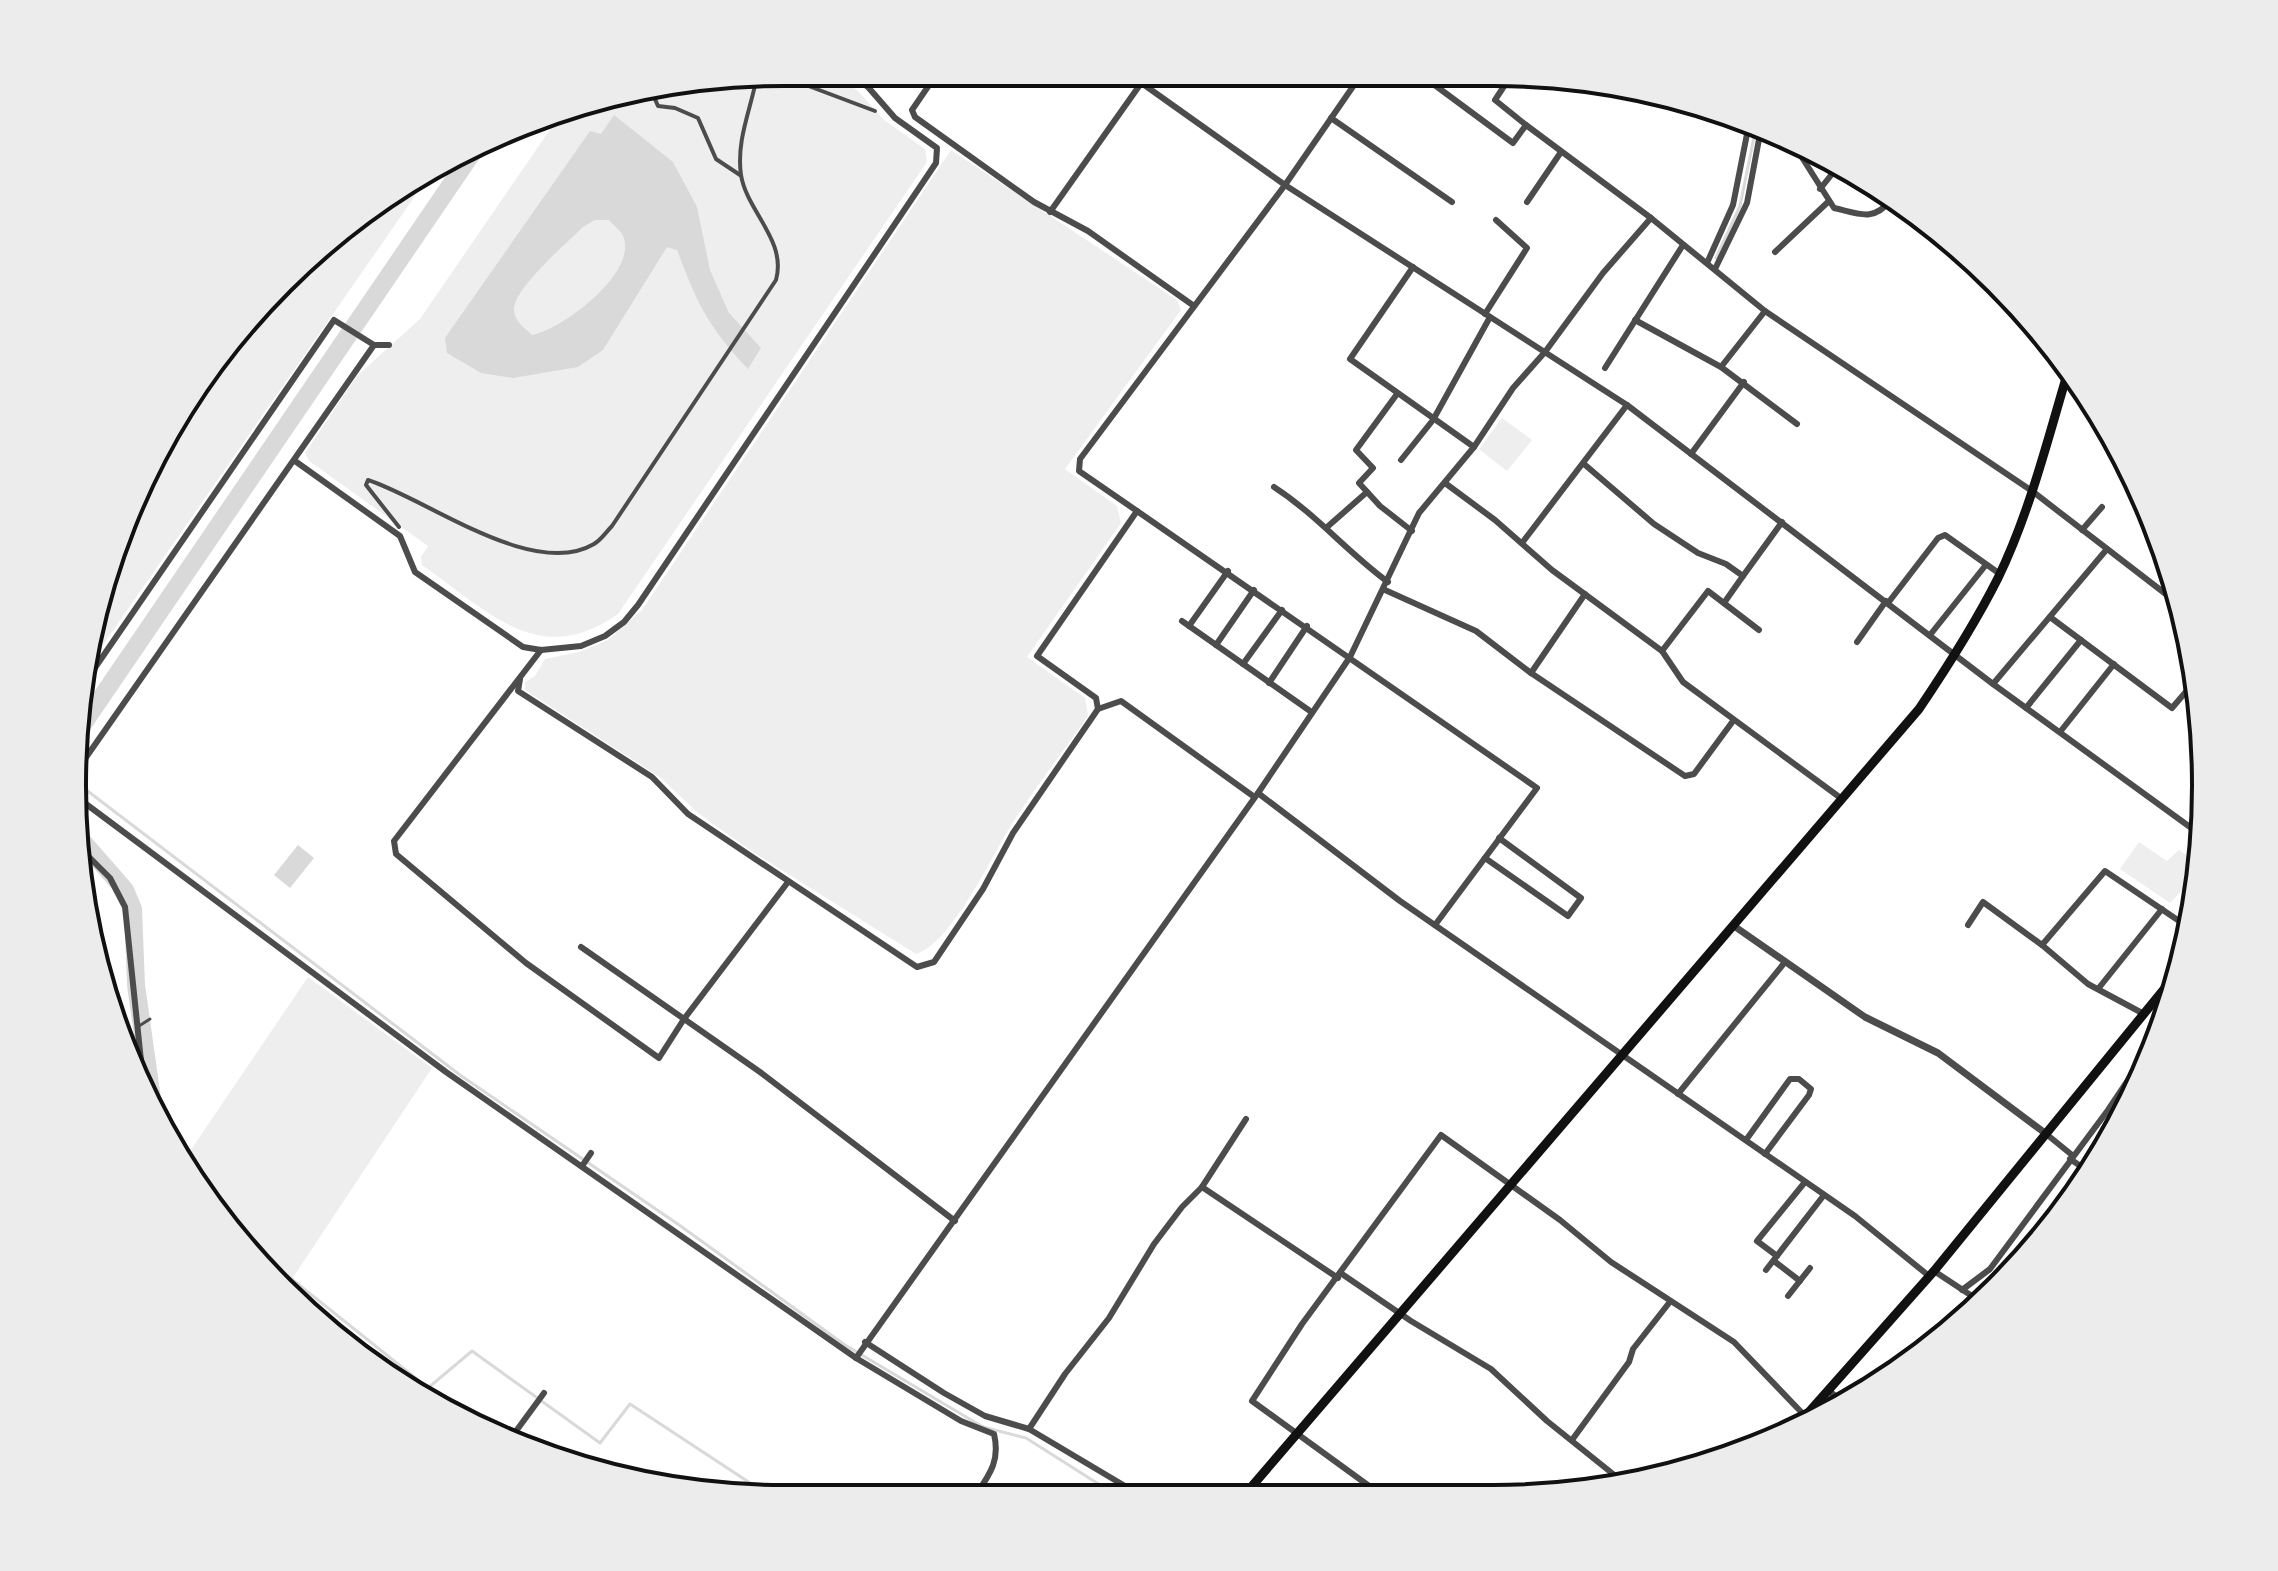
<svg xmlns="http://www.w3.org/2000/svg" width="2278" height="1571" viewBox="0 0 2278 1571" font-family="'Fira Sans',sans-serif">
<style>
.green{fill:#eee}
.water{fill:#d9d9d9;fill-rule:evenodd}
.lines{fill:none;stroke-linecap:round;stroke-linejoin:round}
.stream{stroke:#d9d9d9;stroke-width:3}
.river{stroke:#d9d9d9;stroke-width:18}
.service{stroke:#4c4c4c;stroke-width:3}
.pedestrian{stroke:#4c4c4c;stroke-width:4}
.minor{stroke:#4c4c4c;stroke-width:6}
.tertiary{stroke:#4c4c4c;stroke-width:7}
.trunk{stroke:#111;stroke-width:9}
.rim{fill:none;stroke:#111;stroke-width:4}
</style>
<rect width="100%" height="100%" fill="#fff"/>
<g class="green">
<path d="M785,72H830L858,91L883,119L925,149L927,162L618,614C539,670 488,611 422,565L421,557L428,546L309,461L305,453L357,376L420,319L560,115L600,96Z"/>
<path d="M951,150L1177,300L1181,310L1065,469L1117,506L1121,523L1027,657L1085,698L1088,716C1062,753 1034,789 1010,827C990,859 951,944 916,954L751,851L698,813L661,778L525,690V682L535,676L545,659L579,652L608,640L642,610Z"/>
<polygon points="431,173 98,652 90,647 126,512 249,315 389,192"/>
<polygon points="1502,418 1532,440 1507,471 1479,449"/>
<polygon points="2139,842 2167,861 2179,850 2198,863 2197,874 2170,903 2120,869"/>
<polygon points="308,977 432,1068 288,1285 266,1269 186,1157"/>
</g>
<g class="water">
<path d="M614,115L673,162L697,207L710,270L729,313L761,348L748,369C708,327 697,303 677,250L667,247L603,350L578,367L513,378L481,373L447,353L445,338L590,131L601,134ZM595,220H609C613,225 620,230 622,234C642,270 562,330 532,335C525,328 514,321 514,310C513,289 567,243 583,227Z"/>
<polygon points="298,845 314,858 290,888 274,875"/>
</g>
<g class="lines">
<g class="stream">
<polyline points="1716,258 1740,206 1755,132"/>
<polyline points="81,786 460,1075 682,1227 845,1345 983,1427 1026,1438 1097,1483 1132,1499"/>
<polyline points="248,1244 428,1388 472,1351 600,1443 630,1404 773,1498"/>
</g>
<g class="river">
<polyline points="79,730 471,155"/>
<polyline points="83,842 125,890 133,909 136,985 154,1113"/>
</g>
<polyline class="service" points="139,1026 150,1019"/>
<g class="pedestrian">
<polyline points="774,73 875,111"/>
<polyline points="756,76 773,74"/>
<polyline points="651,90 658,106 675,108 698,118 716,159 740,175"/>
<path d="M399,527L366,485L368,480C427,499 533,580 594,544C601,540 607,531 612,526L776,280C787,240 747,212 741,175C736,140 751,109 757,76"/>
</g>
<g class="minor">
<polyline points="938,72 912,110 915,117 1034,202 1088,231 1194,306"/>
<polyline points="1126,72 1285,185 1627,405 1993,684 2201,835"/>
<polyline points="1417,72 1513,143 1526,125 1651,218 1765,311 2032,491 2180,605"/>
<polyline points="1512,74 1495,100 1526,125"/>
<polyline points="1331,118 1452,202"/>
<path d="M1796,148L1834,208C1860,214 1873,222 1891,200"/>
<polyline points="1820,189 1840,164"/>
<polyline points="1527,202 1561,152"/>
<polyline points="1050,212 1149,72"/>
<polyline points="1775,252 1829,201"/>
<polyline points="1707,263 1733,205 1748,129"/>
<polyline points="1413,267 1350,359 1474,447"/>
<polyline points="1715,269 1747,203 1760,134"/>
<polyline points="1485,314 1527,248 1496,220"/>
<polyline points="1635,320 1721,367 1797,424"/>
<polyline points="1721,367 1765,311"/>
<polyline points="1605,368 1683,245"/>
<polyline points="1397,394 1356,450 1373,468 1359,483 1380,506 1412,531"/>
<polyline points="1691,454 1744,382"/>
<polyline points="1401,460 1433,420 1490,317"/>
<polyline points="295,461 400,536 415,572 523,647 541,650 581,646 605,636 624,622 638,605 936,163 937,148 895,118 868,87 846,72"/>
<polyline points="1584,464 1654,524 1698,553 1726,564 1743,576 1782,522"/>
<polyline points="1445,483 1495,520 1552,570 1662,651 1683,682 1842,799"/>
<path d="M1274,487C1317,515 1347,552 1388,582"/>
<polyline points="1137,511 1537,788 1435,925"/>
<polyline points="1326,528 1367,492"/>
<polyline points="2082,530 2102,507"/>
<polyline points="1522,543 1627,405"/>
<polyline points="1385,590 1476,631 1531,673 1685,776 1694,774 1733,721"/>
<polyline points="1724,603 1743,576"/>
<polyline points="1888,603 1938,538 1945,535 2000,574"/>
<polyline points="2050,617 2172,708 2196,680"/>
<polyline points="1182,621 1310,711"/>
<polyline points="1189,626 1228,571"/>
<polyline points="1930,635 1985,566"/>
<polyline points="1857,642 1886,601"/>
<polyline points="1216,645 1254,590"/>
<polyline points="541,650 394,841 396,854 526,963 659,1058 684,1019 788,882"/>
<polyline points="89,651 100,659"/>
<polyline points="1662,651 1708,591 1759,630"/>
<polyline points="1243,664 1282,610"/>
<polyline points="1531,673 1585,594"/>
<polyline points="520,679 518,691 652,777 688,814 917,967 934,962 983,889 1013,833 1098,709 1121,701 1253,796"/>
<polyline points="1269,683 1307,626"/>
<polyline points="1993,684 2107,549"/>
<polyline points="79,691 334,320 374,345 389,345"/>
<polyline points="2026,708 2081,640"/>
<polyline points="1098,709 1096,698 1037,656 1137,511 1079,471 1080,459 1285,185 1363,72"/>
<polyline points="2060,732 2114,664"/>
<polyline points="80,766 374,345"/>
<polyline points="1258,793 1400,901 1855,1216 1929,1276"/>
<path d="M82,801L446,1072L856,1358L961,1421L994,1434C1000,1459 991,1473 977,1493L982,1499"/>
<polyline points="83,851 110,878 125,907 145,1099"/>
<polyline points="1485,858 1568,916 1581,898 1499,838"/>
<polyline points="1968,925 1983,902 2042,945 2105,871 2191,929"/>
<polyline points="2042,945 2088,984 2144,1014"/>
<polyline points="581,947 760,1072 955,1221"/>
<polyline points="2098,989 2162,909"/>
<polyline points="1678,1094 1785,962"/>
<polyline points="2045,1133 2072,1155"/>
<polyline points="1746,1140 1790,1079 1799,1079 1811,1089 1809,1095 1765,1154"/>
<polyline points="2070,1159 2091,1173"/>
<polyline points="582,1166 591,1153"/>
<polyline points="1202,1187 1338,1278"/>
<polyline points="1777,1256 1757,1241 1805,1182"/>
<polyline points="1774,1261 1800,1281"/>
<polyline points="1766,1270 1824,1195"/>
<polyline points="1934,1271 1981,1302"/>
<polyline points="1342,1274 1411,1321 1491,1369 1547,1421 1628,1486"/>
<polyline points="1962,1290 1990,1269 2108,1110 2159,1034"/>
<polyline points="1788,1296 1810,1268"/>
<polyline points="865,1342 944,1393 985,1416 1029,1429 1135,1492 1175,1493 1193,1499"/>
<polyline points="856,1358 1258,793 1350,657 1419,513 1474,447 1513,388 1545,352 1603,273 1651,218"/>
<polyline points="1829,1391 1842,1401"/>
<polyline points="1029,1429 1065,1374 1109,1318 1154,1244 1182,1207 1202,1187 1246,1119"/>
<polyline points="1572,1440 1629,1362 1633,1349 1669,1303"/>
<polyline points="508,1442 544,1393"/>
<polyline points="1381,1499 1376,1491 1252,1401 1302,1324 1441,1135 1560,1220 1611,1262 1734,1342 1806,1417"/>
</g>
<polyline class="tertiary" points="1734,926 1865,1017 1938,1053 2045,1133"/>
<g class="trunk">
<polyline points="1793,1430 1934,1271 2178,972"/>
<path d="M1241,1499L1919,709C1948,666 1975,624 1998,578C2030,512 2048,438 2069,368"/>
</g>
</g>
<path d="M0 0H2278V1571H0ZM785 86H1493A699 699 0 0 1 2192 785V786A699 699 0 0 1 1493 1485H785A699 699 0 0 1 86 786V785A699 699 0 0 1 785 86Z" fill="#ececec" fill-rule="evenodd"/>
<path class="rim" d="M785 86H1493A699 699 0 0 1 2192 785V786A699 699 0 0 1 1493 1485H785A699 699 0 0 1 86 786V785A699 699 0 0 1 785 86Z"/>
</svg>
